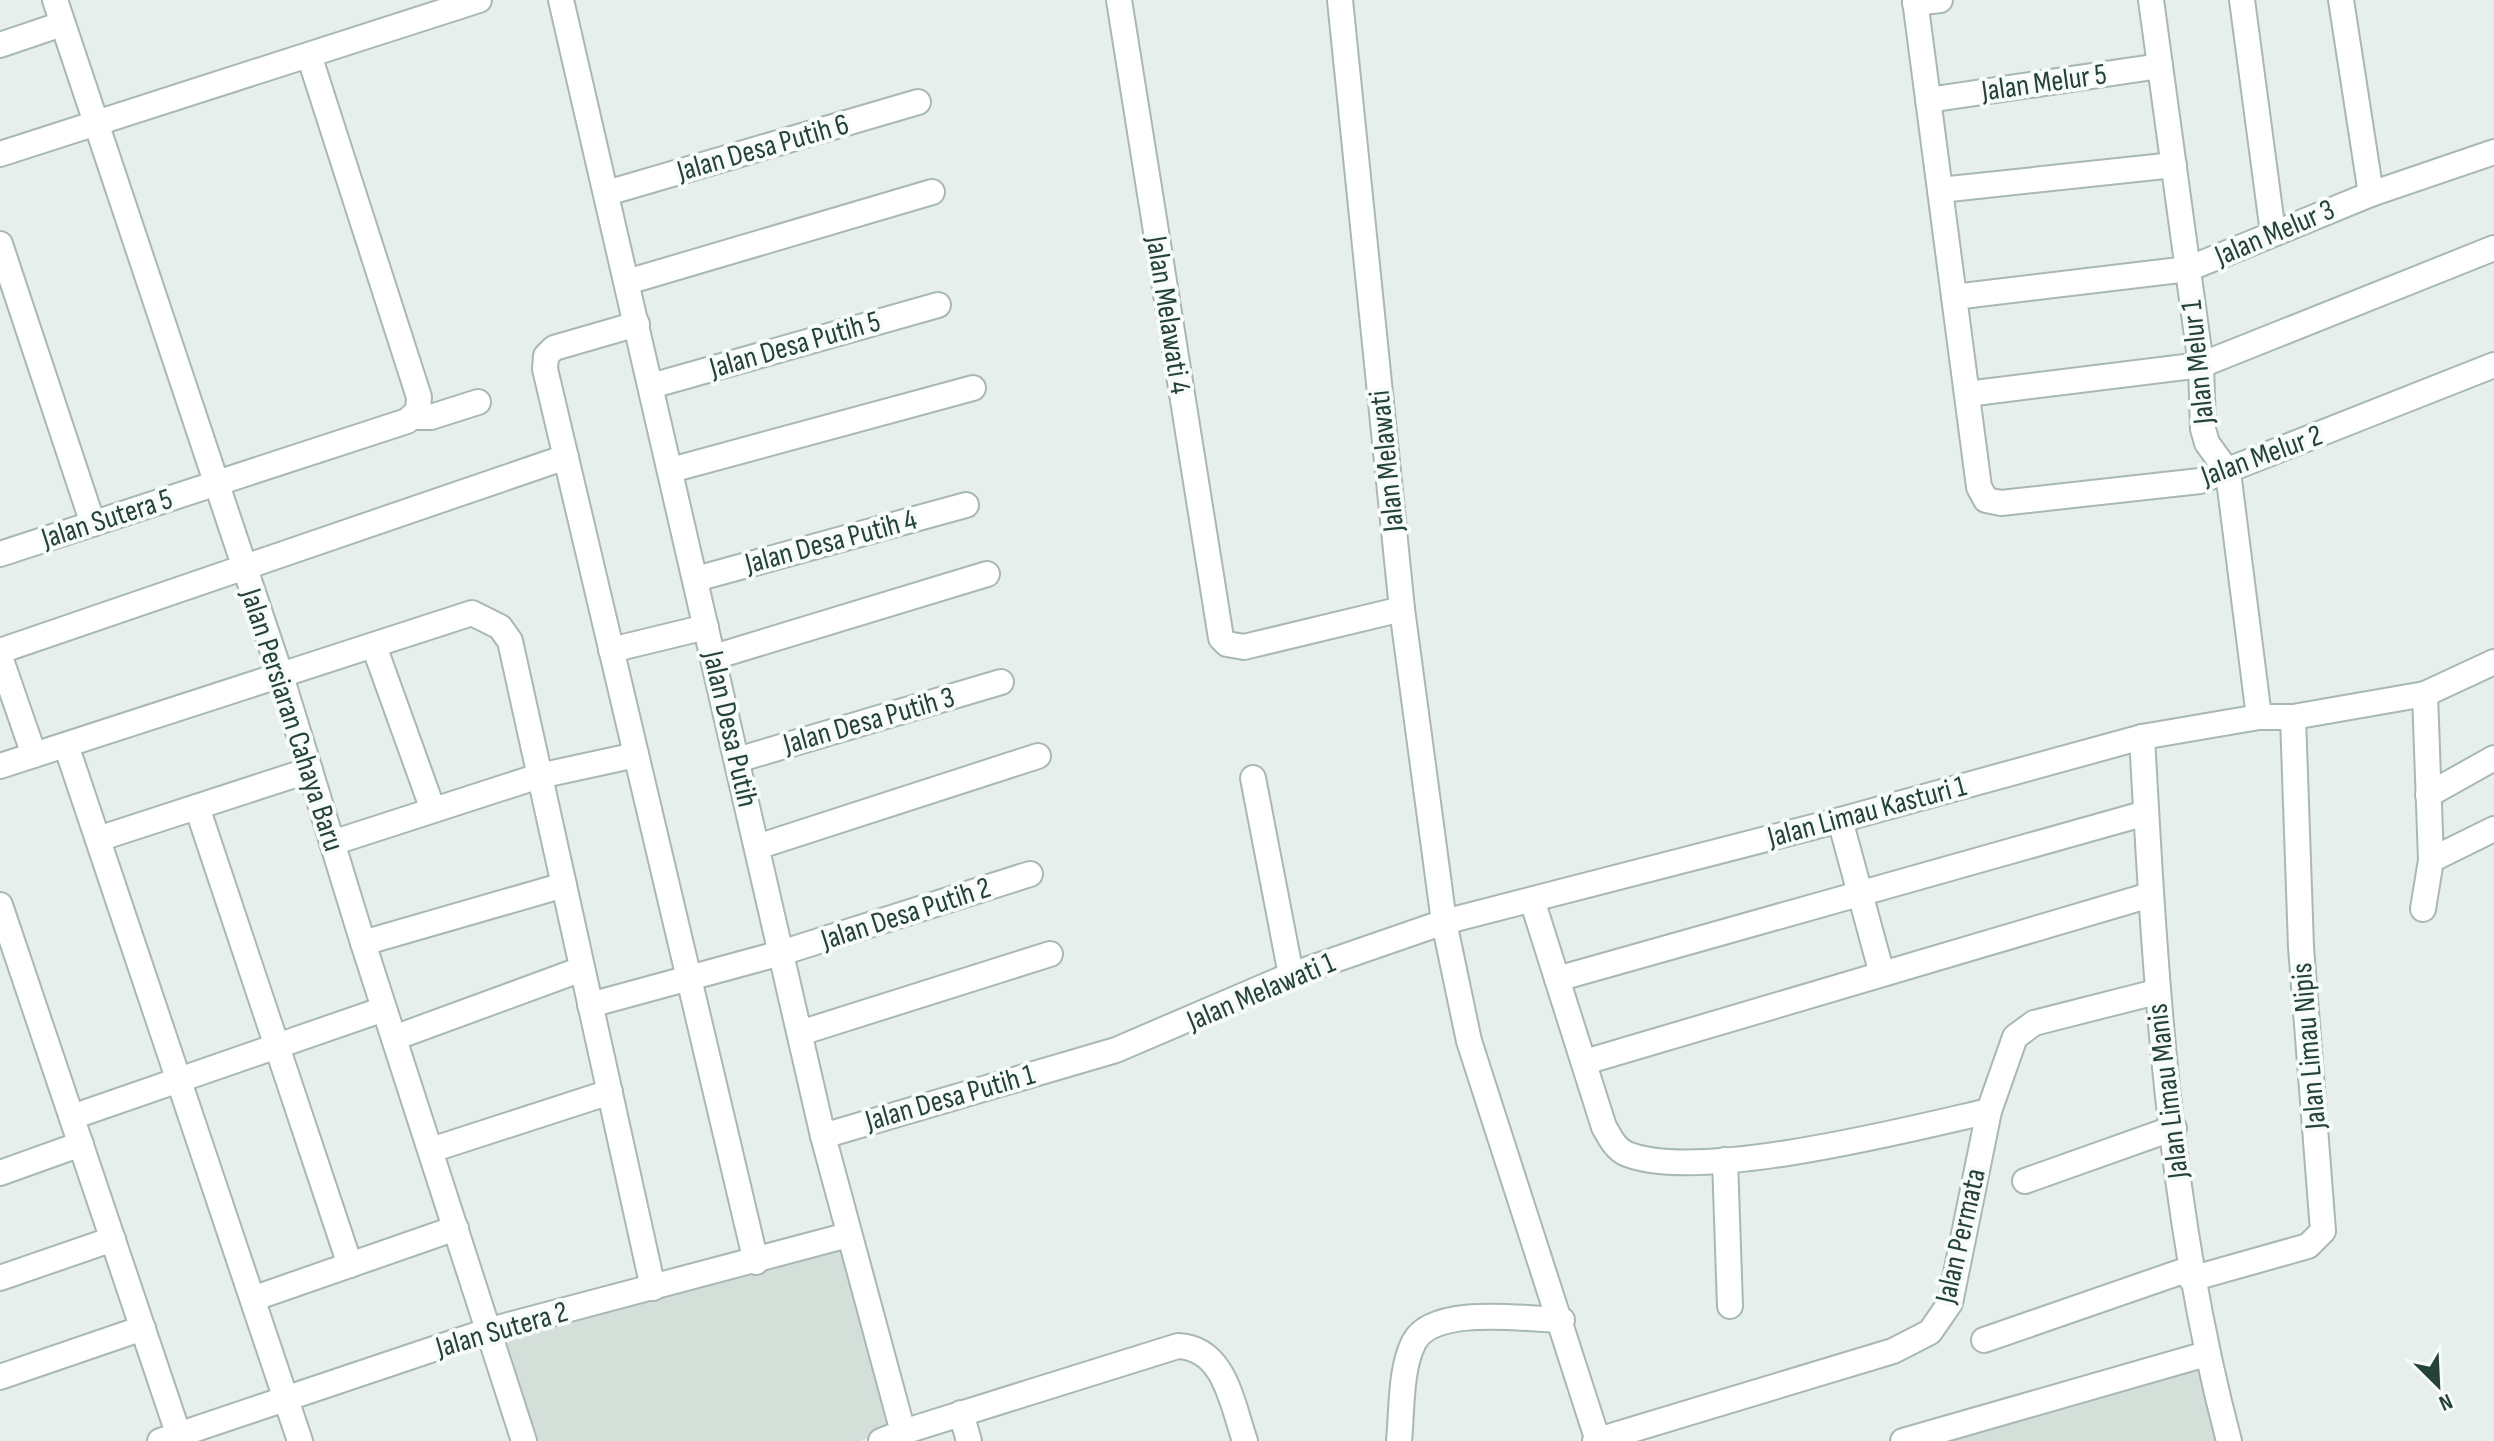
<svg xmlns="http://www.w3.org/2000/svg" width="2494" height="1441" viewBox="0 0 2494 1441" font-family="'Sofia Sans Condensed',sans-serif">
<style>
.built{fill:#d4dfda}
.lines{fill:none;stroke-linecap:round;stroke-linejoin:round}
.minor-casing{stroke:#a8b8b2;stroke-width:28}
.minor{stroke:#fff;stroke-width:24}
.labels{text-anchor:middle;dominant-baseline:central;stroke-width:8;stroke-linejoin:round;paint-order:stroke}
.street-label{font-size:30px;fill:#24423a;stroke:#f7fbf9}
</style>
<rect width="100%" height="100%" fill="#e6efeb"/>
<g class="built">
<polygon points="843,1250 893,1428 860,1441 533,1441 503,1339"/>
<polygon points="2217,1360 2239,1441 1934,1441"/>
</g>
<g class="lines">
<g class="minor-casing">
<g id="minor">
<polyline points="55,0 281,676 363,943 524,1441"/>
<polyline points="561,0 823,1136 903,1432 881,1441"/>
<polyline points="1119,0 1221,638 1227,644 1244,647 1402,609"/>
<polyline points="1340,0 1402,609 1444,922 1469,1041 1598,1441"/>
<polyline points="1915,0 1979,487 1986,500 2001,503 2200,481 2494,365"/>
<polyline points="2151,0 2201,365 2203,429 2207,443 2228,472 2259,717"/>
<polyline points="2242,0 2273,233"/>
<polyline points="2341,0 2371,194"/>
<polyline points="1915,3 1940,0"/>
<polyline points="0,45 62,24"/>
<polyline points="1928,100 2160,66"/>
<polyline points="0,154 479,0"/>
<polyline points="1940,190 2174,165"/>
<polyline points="607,193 918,102"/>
<polyline points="0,244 93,524"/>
<polyline points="627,282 932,192"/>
<polyline points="1954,297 2188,269 2371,194 2494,152"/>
<polyline points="637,324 554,348 546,356 545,369 756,1262"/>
<polyline points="651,386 938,305"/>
<polyline points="1967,394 2201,365 2494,248"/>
<polyline points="413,417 431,417 478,402"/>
<polyline points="671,470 973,388"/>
<polyline points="0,554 407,421 418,411 419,397 309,55"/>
<polyline points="696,579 966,505"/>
<polyline points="374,646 433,810"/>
<polyline points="611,650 706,627"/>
<polyline points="0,651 566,457"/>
<polyline points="0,657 34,755"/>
<polyline points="714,657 987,574"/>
<path d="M2142,737C2155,973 2168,1212 2229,1441"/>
<polyline points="66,745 300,1441"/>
<polyline points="737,760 1001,682"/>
<polyline points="0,766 472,613 500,627 510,641 653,1288"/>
<polyline points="1253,778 1291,975"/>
<polyline points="2428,795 2494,758"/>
<polyline points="197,807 350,1265"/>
<polyline points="1840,820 1882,974"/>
<polyline points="98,839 310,770"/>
<polyline points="332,843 539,776 636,755"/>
<polyline points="757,847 1038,756"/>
<polyline points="2431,860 2494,829"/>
<path d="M1532,900L1604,1127C1610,1137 1615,1149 1627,1154C1699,1183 1910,1129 1989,1111"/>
<polyline points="0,905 179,1436"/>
<polyline points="2423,909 2431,860 2425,694"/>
<polyline points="363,943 564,885"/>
<polyline points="1557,979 2146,813"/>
<polyline points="590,1005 781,953 1030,874"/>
<polyline points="800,1033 1050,954"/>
<polyline points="394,1038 582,969"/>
<polyline points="1585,1062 2150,895"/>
<polyline points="72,1117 384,1009"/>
<polyline points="823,1136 1116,1050 1291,975 1444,922 1840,820 2142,737 2259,717 2293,717 2425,694 2494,662"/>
<polyline points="431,1150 610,1092"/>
<polyline points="1725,1160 1730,1306"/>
<polyline points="0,1173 81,1144"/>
<polyline points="2025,1181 2174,1128"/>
<polyline points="0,1278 113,1239"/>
<polyline points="2191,1279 2308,1246 2323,1231 2301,947 2293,717"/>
<polyline points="255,1298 456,1228"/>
<polyline points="1984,1340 2189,1269"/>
<polyline points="0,1377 143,1328"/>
<polyline points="961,1413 969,1441"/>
<path d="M903,1432L1178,1346C1225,1348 1232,1404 1245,1441"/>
<polyline points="160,1441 490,1330 848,1235"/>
<path d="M1399,1441C1402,1411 1400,1369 1414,1342C1433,1305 1525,1319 1562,1320"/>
<polyline points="1595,1441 1893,1351 1930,1332 1950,1303 1989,1111 2015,1037 2034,1023 2156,992"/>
<polyline points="1903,1441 2206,1354"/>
</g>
</g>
<use href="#minor" class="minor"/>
</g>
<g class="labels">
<g class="street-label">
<text transform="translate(2044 83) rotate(-8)">Jalan Melur 5</text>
<text transform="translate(763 148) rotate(-16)">Jalan Desa Putih 6</text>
<text transform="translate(2275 233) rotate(-23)">Jalan Melur 3</text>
<text transform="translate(1168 315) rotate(81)">Jalan Melawati 4</text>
<text transform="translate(795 345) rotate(-16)">Jalan Desa Putih 5</text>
<text transform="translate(2198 362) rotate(-96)">Jalan Melur 1</text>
<text transform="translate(2262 456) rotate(-20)">Jalan Melur 2</text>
<text transform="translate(1387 461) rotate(-96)">Jalan Melawati</text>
<text transform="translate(107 519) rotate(-18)">Jalan Sutera 5</text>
<text transform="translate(831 542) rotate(-15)">Jalan Desa Putih 4</text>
<text transform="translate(292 720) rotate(72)">Jalan Persiaran Cahaya Baru</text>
<text transform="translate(869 721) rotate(-16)">Jalan Desa Putih 3</text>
<text transform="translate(730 729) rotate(77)">Jalan Desa Putih</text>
<text transform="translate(1867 812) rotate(-15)">Jalan Limau Kasturi 1</text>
<text transform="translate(906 914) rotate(-18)">Jalan Desa Putih 2</text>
<text transform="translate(1261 992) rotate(-23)">Jalan Melawati 1</text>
<text transform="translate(2309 1046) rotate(-95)">Jalan Limau Nipis</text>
<text transform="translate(2168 1091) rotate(-97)">Jalan Limau Manis</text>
<text transform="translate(950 1098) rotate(-16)">Jalan Desa Putih 1</text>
<text transform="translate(1961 1236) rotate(-77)">Jalan Permata</text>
<text transform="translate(502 1330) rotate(-16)">Jalan Sutera 2</text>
</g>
</g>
<g transform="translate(2438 1385) rotate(156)" stroke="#f7fbf9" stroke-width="6" paint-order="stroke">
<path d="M0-6L14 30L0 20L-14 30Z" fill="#24423a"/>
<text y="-12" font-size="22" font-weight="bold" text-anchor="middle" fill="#24423a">N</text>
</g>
</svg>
